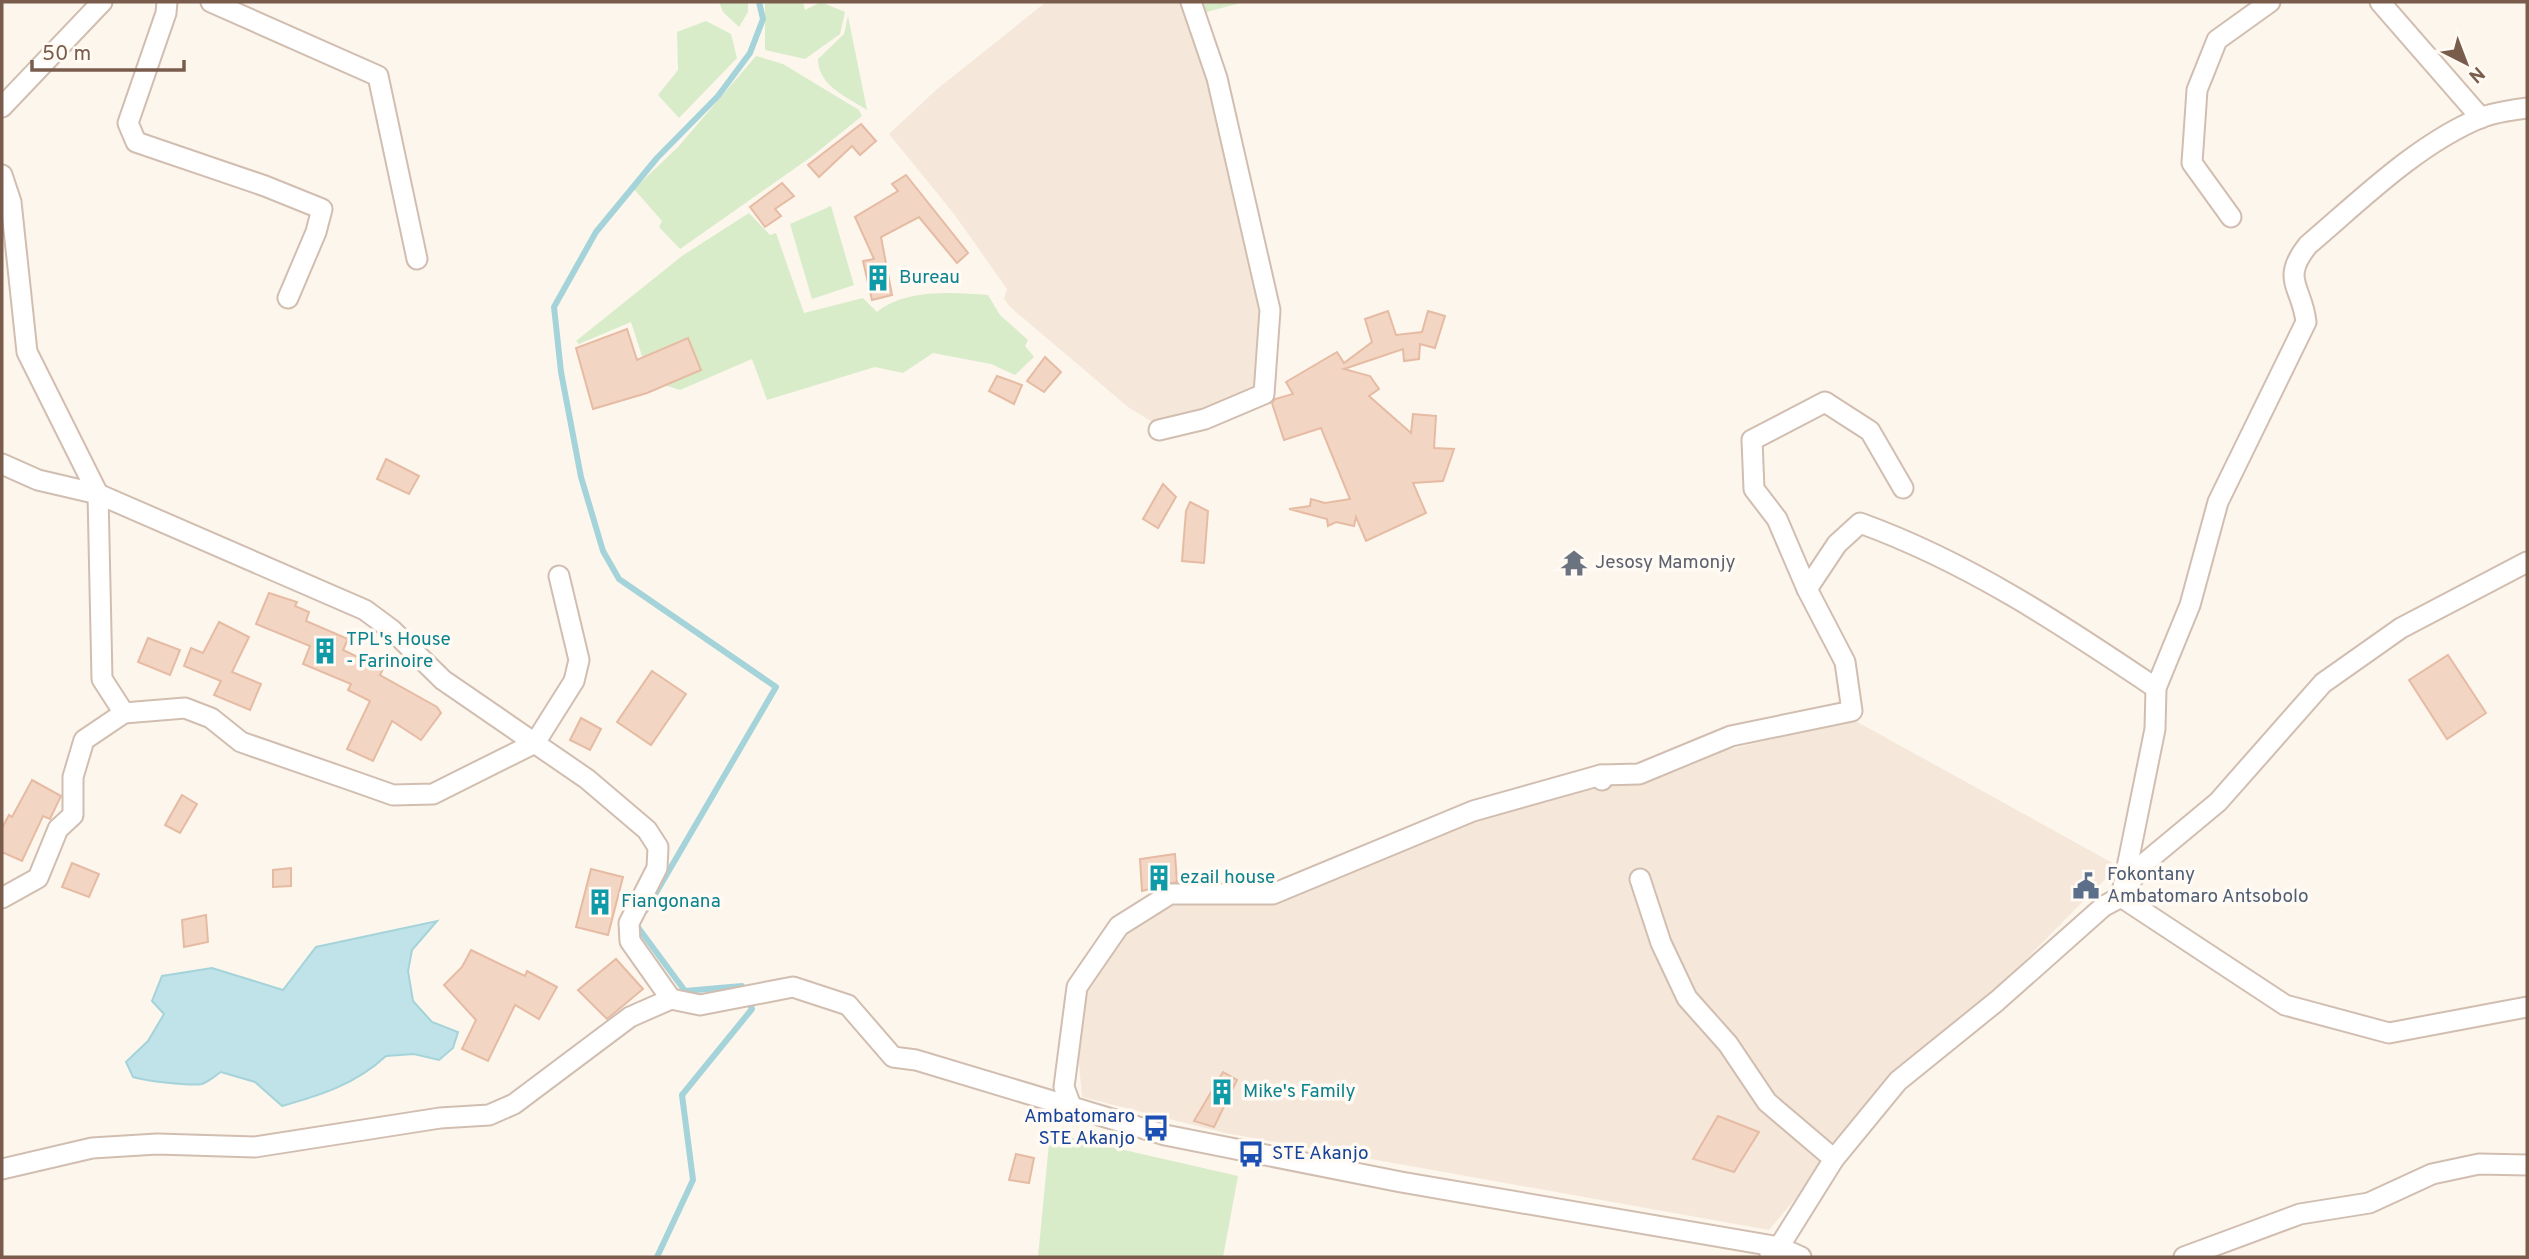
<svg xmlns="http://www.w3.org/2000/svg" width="2529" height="1259" viewBox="0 0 2529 1259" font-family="Overpass,sans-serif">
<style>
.residential{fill:#f5e8da}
.green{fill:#d8ecc9}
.water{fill:#bfe3e8;stroke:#a5d3da;stroke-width:2}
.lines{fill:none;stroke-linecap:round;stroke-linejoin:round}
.stream{stroke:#a5d3da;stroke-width:6}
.building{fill:#f3d5c3;stroke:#e6bba3;stroke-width:2}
.minor-casing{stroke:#d1beb0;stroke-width:23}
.minor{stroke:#fff;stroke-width:19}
.labels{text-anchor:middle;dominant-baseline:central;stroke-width:7;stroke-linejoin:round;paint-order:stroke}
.culture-label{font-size:19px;fill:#0d838f;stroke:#fffaf3;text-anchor:start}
.worship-label{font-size:19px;fill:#5b616d;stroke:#fffaf3;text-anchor:start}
.service-label{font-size:19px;fill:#4e5e75;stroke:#fffaf3;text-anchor:start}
.transit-label{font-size:19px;fill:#164399;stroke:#fffaf3;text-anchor:end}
</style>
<rect width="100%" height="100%" fill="#fdf6ec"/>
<g class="residential">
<polygon points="1046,2 1187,2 1267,310 1261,390 1159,426 1128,407 1010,307 1004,299 1007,289 954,214 889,134 936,90"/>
<polygon points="1852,719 2118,866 1827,1161 1769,1230 1225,1133 1082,1097 1077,1041 1090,982 1138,919 1172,901 1258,901 1494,813 1595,783"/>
</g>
<g class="green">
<polygon points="719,2 748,2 748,12 739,27 723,12"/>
<polygon points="765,2 803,2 805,10 821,2 845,12 840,34 805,59 765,50"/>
<polygon points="1195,2 1244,2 1199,14"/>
<path d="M848,16L867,110C847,97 818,86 818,59L844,34Z"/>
<polygon points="706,21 731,34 737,58 679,118 658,95 678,70 677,32"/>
<polygon points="756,56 783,64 859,110 862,116 811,157 680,249 659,227 662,221 634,189 678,147"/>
<polygon points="831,206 854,285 812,299 790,224"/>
<path d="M749,213L770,235L776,233L804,313L863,298L877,312C904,289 954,292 988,295L1000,315L1028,340L1025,346L1034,357L1015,375L991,364L933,353L903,373L875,367L767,400L752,359L680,390L664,385L652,387L631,322L579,344L576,341L682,256Z"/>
<polygon points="1050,1133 1238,1176 1223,1257 1038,1257"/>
</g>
<path class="water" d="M437,921L412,950L408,971L413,1001L432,1022L458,1032L453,1048L439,1060L414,1054L386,1056C356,1084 321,1095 282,1106L255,1082L221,1072C216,1075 208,1082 202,1084C188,1086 146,1081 133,1077L126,1062L148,1041L164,1014L152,1001L162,976L212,968L283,990L316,947Z"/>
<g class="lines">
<g class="stream">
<polyline points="646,910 776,687 619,579 603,551 581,477 561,372 554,307 596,232 657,158 718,96 750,53 763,19 759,2"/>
<polyline points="637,926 685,991 742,986 752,1009 682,1095 693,1180 657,1257"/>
</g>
</g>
<g class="building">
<polygon points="861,124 876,141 860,155 852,146 819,177 808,165"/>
<polygon points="906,175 968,253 957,263 919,217 881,237 892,295 872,300 863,261 874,259 855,217 898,191 892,184"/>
<polygon points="782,183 794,196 775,209 781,216 765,227 750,207"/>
<polygon points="1388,311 1396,335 1422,332 1428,311 1445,316 1435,348 1420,344 1419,359 1404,361 1403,349 1344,369 1370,376 1379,389 1369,396 1411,433 1413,414 1436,416 1434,448 1454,449 1443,481 1413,483 1426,513 1366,541 1356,517 1354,526 1336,522 1328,526 1327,519 1289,509 1310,506 1311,499 1325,503 1350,499 1321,428 1284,440 1272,403 1275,399 1293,394 1286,382 1337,352 1344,363 1372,342 1365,319"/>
<polygon points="627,329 637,360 688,338 701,370 647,393 593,409 576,348"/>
<polygon points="1045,357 1061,372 1044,392 1027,381"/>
<polygon points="997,376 1022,385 1014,404 989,391"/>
<polygon points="386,459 419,476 409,494 377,479"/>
<polygon points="1163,484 1176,497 1158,528 1143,519"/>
<polygon points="1190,502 1208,511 1204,563 1182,561 1186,511"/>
<polygon points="269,593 297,602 295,606 309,612 306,621 348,639 343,650 383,669 380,675 437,707 441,713 421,740 392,721 373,761 347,749 370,701 348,690 351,684 303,664 310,646 256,624"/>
<polygon points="219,622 249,637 232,672 261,684 250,710 214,695 221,681 184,666 191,648 203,653"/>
<polygon points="148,638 180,650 170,675 138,662"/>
<polygon points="2448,655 2486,713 2447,739 2409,680"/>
<polygon points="652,671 686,694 651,745 617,722"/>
<polygon points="581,718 601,729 590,750 570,740"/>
<polygon points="32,780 61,796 50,819 43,816 22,861 2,852 2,828 9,815 12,817"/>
<polygon points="182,795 197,804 180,833 165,825"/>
<polygon points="1175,854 1177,882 1142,891 1140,859"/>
<polygon points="72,863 99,874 89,897 62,887"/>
<polygon points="291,868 291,886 273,887 273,870"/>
<polygon points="591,869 623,877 608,935 576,927"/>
<polygon points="206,915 208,942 184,947 182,920"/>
<polygon points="471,950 525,976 527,971 557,987 539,1019 515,1005 488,1061 462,1049 476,1020 444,985 462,967"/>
<polygon points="616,959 643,989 607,1019 578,990"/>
<polygon points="1223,1072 1237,1080 1214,1127 1194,1121"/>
<polygon points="1718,1116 1759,1132 1734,1172 1693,1159"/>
<polygon points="1016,1154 1034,1158 1029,1183 1009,1180"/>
</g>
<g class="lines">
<g class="minor-casing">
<g id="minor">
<polyline points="167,2 166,13 128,123 136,142 265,186 322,209 316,232 288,298"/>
<polyline points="211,2 378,76 417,259"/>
<polyline points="2380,2 2481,118"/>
<polyline points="2,107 102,2"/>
<polyline points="2,175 11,202 27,352 98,494 102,679 124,713 185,708 211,718 241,742 359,783 393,795 433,794 535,743 574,681 579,660 559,576"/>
<polyline points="2231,217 2192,163 2197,90 2217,40 2270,2"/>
<polyline points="1159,430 1205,419 1264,394 1270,310 1217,78 1191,2"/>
<polyline points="2,464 38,480 98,494 365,610 392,630 443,680 587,779 647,830 658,847 657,868 629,923 630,941 671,999 630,1017 514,1104 489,1115 440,1118 255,1147 157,1144 92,1148 2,1169"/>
<path d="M1807,589L1837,544L1860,523C1968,562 2061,624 2156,688"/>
<polyline points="1601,775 1639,774 1731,736 1852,711 1845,662 1807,589 1777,519 1754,489 1752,440 1825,402 1870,431 1903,488"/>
<polyline points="1640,879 1661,943 1687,998 1728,1044 1767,1102 1834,1159"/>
<polyline points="2127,887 2141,866 2218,802 2323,683 2401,628 2527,562"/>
<path d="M2121,897L2155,729L2156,688L2190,605L2218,502L2306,322C2302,286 2280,280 2308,245C2361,200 2416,145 2480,118C2495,112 2512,110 2527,108"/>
<polyline points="2,898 38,878 58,829 73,815 73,777 84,740 124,713"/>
<polyline points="671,999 700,1005 793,987 848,1005 893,1057 916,1060 1165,1135 1401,1182 1779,1247 1801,1257"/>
<polyline points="1071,1106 1064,1087 1077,987 1119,926 1170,894 1273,894 1473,811 1601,775 1602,780"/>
<polyline points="1770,1254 1779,1247 1834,1159 1898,1081 1997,1001 2104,906 2121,897 2285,1005 2389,1033 2527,1007"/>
<polyline points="2184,1257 2300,1214 2369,1203 2432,1174 2479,1164 2527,1165"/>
</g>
</g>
<use href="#minor" class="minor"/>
</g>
<defs>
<g id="building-bare" transform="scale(2.1)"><path d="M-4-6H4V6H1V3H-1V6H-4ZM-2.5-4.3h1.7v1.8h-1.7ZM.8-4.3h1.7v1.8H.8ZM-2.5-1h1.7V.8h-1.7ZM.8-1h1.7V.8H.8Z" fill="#0f9aa8" stroke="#fffaf3" stroke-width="2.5" paint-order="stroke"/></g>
<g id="temple-bare" transform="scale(2.1)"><path d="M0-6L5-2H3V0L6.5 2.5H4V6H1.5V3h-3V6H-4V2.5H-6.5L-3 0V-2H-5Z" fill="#6b7280" stroke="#fffaf3" stroke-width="2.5" paint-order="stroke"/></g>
<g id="civic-bare" transform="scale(2.1)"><path d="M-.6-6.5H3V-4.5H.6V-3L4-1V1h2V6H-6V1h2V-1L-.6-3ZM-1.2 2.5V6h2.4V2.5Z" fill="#5c6f8a" stroke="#fffaf3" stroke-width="2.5" paint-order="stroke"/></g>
<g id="bus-bare" transform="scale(2.1)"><path d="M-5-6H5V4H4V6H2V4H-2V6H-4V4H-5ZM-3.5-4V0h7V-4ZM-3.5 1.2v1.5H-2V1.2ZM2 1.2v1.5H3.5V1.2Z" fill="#1a4fb4" stroke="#fffaf3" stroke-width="2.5" paint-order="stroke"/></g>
</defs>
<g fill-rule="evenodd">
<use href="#building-bare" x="878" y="278"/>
<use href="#temple-bare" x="1574" y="563"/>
<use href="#building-bare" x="325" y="651"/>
<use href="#building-bare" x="1159" y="878"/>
<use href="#civic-bare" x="2086" y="886"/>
<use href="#building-bare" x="600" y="902"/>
<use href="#building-bare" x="1222" y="1092"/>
<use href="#bus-bare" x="1156" y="1128"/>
<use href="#bus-bare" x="1251" y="1154"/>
</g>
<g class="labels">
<g class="culture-label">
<text x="899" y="278">Bureau</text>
<text x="346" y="640">TPL's House<tspan x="346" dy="22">- Farinoire</tspan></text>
<text x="1180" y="878">ezail house</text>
<text x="621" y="902">Fiangonana</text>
<text x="1243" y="1092">Mike's Family</text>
</g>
<g class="worship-label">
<text x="1595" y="563">Jesosy Mamonjy</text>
</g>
<g class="service-label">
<text x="2107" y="875">Fokontany<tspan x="2107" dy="22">Ambatomaro Antsobolo</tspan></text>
</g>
<g class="transit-label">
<text x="1135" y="1117">Ambatomaro<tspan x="1135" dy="22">STE Akanjo</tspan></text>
<text x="1272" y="1154" text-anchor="start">STE Akanjo</text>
</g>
</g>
<rect width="2529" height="1259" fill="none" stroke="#7a5c4d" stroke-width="7"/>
<g transform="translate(2466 63) rotate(138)" stroke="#fffaf3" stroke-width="5" paint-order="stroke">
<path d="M0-5L12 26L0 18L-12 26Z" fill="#7a5c4d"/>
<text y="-10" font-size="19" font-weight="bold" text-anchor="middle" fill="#7a5c4d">N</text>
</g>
<path d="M32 60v10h152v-10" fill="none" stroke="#7a5c4d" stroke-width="3.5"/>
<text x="42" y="60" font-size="21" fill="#7a5c4d" stroke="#fffaf3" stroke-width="5" paint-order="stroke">50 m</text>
</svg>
